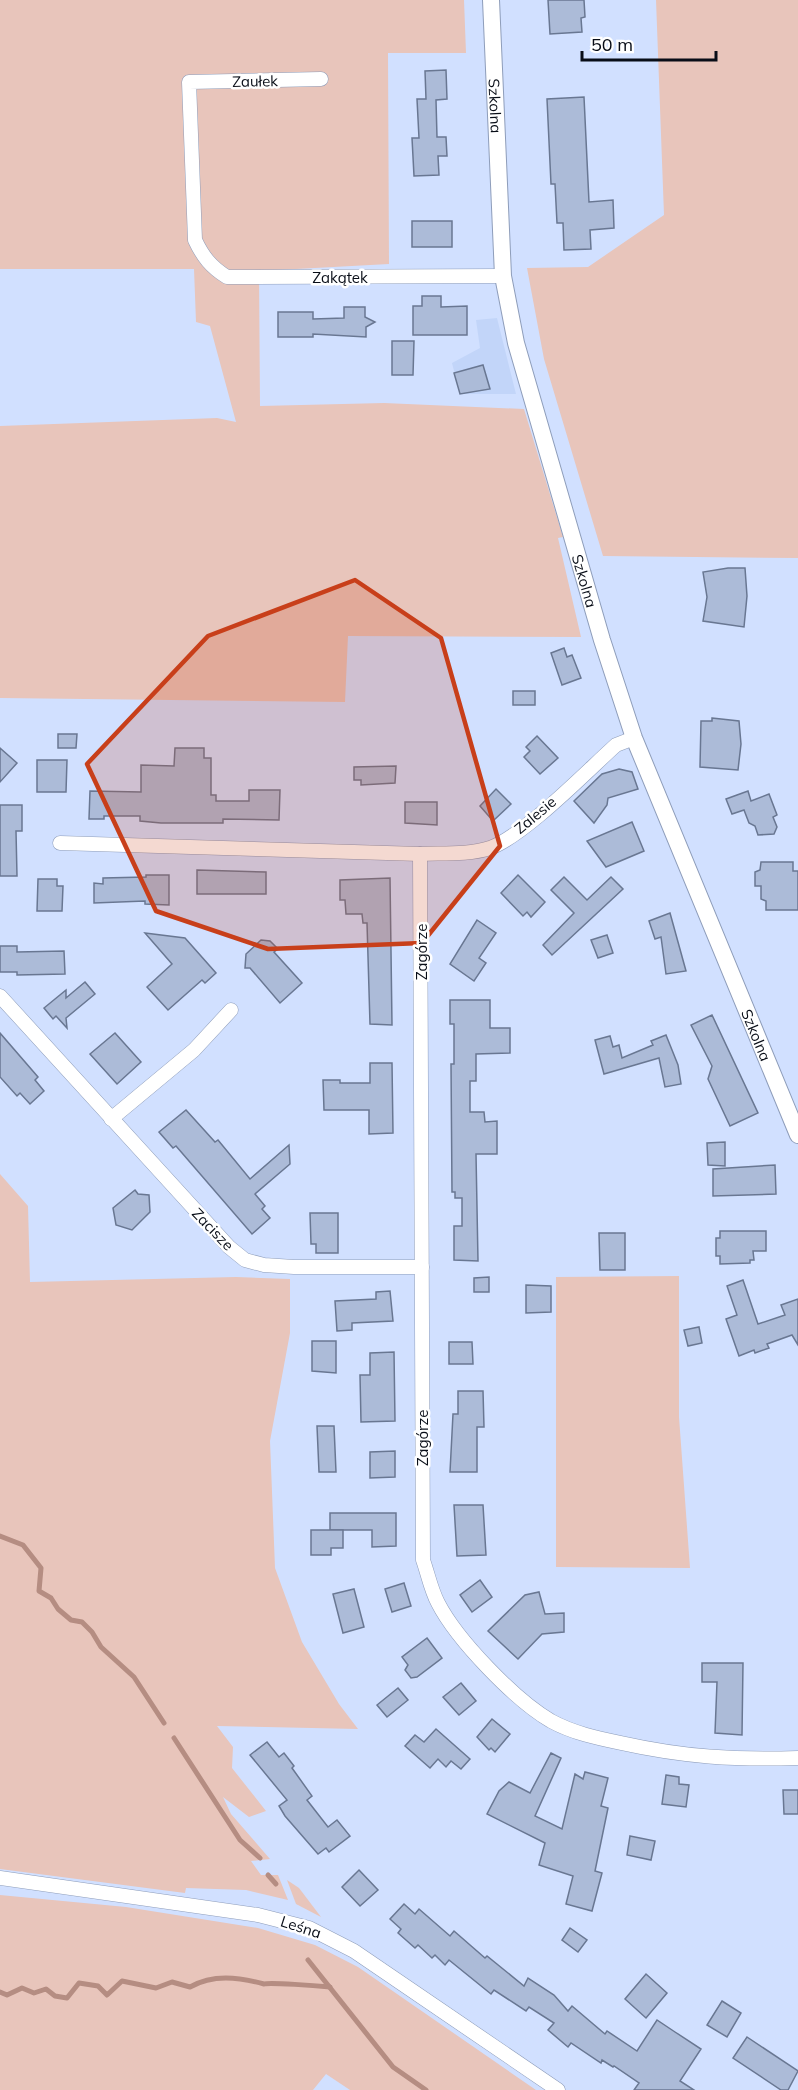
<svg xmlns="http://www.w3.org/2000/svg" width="798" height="2090" viewBox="0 0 798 2090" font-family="Mulish,sans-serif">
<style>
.built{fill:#c2d5f9}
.green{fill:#e8c5bb}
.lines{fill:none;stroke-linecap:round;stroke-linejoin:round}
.stream{stroke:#b58d82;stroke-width:5}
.building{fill:#acbbd8;stroke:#697792;stroke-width:1.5}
.minor-casing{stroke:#8e9dba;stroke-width:15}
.tertiary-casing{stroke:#8e9dba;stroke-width:18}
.minor{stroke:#fff;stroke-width:14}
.tertiary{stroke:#fff;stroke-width:16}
.marked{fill:#c83f1a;fill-opacity:0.2;stroke:#c83f1a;stroke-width:4.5;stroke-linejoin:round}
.labels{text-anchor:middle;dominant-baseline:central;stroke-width:5;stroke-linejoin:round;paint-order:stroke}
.street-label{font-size:15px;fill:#080d17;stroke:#fff}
</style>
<rect width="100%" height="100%" fill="#d1e0ff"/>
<polygon class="built" points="497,318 516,394 460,394 452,363 480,348 476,320"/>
<g class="green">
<polygon points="0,0 464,0 466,53 388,53 389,264 259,271 260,406 384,403 524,409 563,537 558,538 581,637 348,636 345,702 0,698 0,426 217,418 236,422 210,326 196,322 194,269 0,269"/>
<polygon points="656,0 798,0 798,558 603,556 544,359 527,268 588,267 664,215"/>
<polygon points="0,1174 28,1206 30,1282 236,1277 290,1279 290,1333 270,1441 275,1568 302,1642 339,1704 358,1729 217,1726 233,1747 232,1768 266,1811 249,1817 223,1797 231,1814 270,1859 251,1861 261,1875 278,1875 288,1900 246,1890 186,1888 185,1893 0,1869"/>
<polygon points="679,1276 679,1417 690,1568 556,1567 556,1277"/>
<polygon points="287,1880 299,1888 321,1917 296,1904"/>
<polygon points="0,1895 126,1907 258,1928 315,1945 358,1967 536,2090 350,2090 326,2074 313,2090 0,2090"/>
</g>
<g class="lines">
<g class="stream">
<polyline points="0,1536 23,1545 41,1568 39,1591 51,1598 58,1609 71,1620 82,1622 92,1632 101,1647 134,1677 164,1723"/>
<polyline points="174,1738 240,1840 260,1858"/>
<polyline points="268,1875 276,1884"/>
<polyline points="308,1960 393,2067 426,2090"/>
<path d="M0,1992L7,1995L22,1988L34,1993L46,1989L55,1996L67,1998L79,1983L98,1986L107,1995L122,1981L156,1988L172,1982L190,1987C213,1974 238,1977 264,1984C269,1982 319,1986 330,1987"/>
</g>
</g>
<g class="building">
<polygon points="548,0 584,0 585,17 581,18 582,32 550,34"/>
<polygon points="446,70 447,99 436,100 437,137 446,137 447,156 438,156 439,175 414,176 412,138 419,138 417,99 426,99 425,71"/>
<polygon points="584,97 589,202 613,200 614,228 590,230 591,249 564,250 563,223 557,223 555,184 551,184 547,99"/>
<rect x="412" y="221" width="40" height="26"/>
<polygon points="422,296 441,296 441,307 467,306 467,335 413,335 413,306 422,306"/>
<polygon points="344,307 365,307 365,317 375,322 366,327 366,337 313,334 313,337 278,337 278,312 313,312 313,319 344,318"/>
<polygon points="392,341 414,341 413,375 392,375"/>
<polygon points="483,365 490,389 460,394 454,373"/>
<polygon points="728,568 745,568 747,596 744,627 703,621 707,597 703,572"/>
<polygon points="564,648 567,657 572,655 581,678 562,685 551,653"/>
<rect x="513" y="691" width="22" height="14"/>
<polygon points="712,718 739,721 741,744 738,770 700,767 701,721 712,721"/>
<polygon points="58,734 77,734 76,748 58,748"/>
<polygon points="537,736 558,758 540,774 524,757 530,751 526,747"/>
<polygon points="0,748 17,763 0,782"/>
<polygon points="175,748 204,748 204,758 211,758 211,795 216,795 216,801 249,801 249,790 280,790 279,820 223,819 223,823 161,823 140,821 140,816 104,816 104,819 89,819 90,791 141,792 141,765 174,766"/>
<polygon points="37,760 67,760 66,792 37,792"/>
<polygon points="396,766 395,783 361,785 361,780 354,780 354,767"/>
<polygon points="619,769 632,772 638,789 608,798 607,805 594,823 574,801 602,774"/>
<polygon points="496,789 511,804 493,821 480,806"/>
<polygon points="748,791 751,801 769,794 777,815 773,817 777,827 774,834 758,835 755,826 749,823 744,810 732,814 726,799"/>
<polygon points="405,802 437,802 437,825 405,823"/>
<polygon points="0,805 22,805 22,831 16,831 17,876 0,876"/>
<polygon points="632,822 644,851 606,867 587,841"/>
<polygon points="761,862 793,862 793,871 798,871 798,910 766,910 766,901 761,899 761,886 755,886 755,872 760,870"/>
<polygon points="197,870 266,872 266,894 197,894"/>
<polygon points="146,875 169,875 169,905 145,904 145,901 94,903 94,883 103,884 103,878 146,877"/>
<polygon points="518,875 545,902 531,917 527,912 523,916 501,893"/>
<polygon points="564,877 587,900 611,877 623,889 552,955 543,945 574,913 551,890"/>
<polygon points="390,878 392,1025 370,1024 367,923 363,923 362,914 346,914 345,900 340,900 340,880"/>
<polygon points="38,879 57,879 57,886 63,886 62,911 37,911"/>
<polygon points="670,913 686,971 666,974 661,937 655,939 649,921"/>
<polygon points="477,920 496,933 479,958 486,963 474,981 450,964"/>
<polygon points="145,933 185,938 216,973 205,983 202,980 168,1010 147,987 172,964"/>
<polygon points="607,935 613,953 598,958 591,940"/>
<polygon points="261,940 270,941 278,949 274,952 302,983 280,1003 250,968 245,968 246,954"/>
<polygon points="0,946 17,946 17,952 64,951 65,974 17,975 17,972 0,972"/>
<polygon points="85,982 95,994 66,1018 67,1028 56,1016 53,1019 44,1008 66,990 66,998"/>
<polygon points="450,1000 490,1000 490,1028 510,1028 510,1053 476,1054 476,1081 470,1081 470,1112 484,1112 485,1122 497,1121 497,1154 476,1154 478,1261 454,1260 454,1226 462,1226 462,1198 455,1198 455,1192 452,1192 451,1064 454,1064 454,1024 450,1024"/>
<polygon points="712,1015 758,1113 730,1126 708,1079 712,1066 691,1025"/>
<polygon points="0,1033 38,1077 35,1080 44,1091 30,1104 20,1093 17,1096 0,1077"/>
<polygon points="115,1033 141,1062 117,1084 90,1054"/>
<polygon points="666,1035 678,1065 681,1084 665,1087 659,1058 604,1074 595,1040 610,1036 613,1047 619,1045 622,1058 653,1045 651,1041"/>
<polygon points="370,1063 392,1063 393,1133 369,1134 369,1110 324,1110 323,1080 340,1080 340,1083 370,1083"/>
<polygon points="186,1110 215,1142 218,1140 250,1179 289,1145 290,1164 255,1194 265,1206 262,1209 270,1218 252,1234 176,1146 173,1148 159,1132"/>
<polygon points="725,1142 725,1166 708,1165 707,1143"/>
<polygon points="775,1165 776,1194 713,1196 713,1169"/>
<polygon points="135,1190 138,1194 149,1195 150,1212 132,1230 116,1225 113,1208"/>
<polygon points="310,1213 338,1213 338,1253 316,1253 316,1244 311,1244"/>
<polygon points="720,1231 766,1231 766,1251 753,1251 754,1260 750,1260 750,1263 720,1264 720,1256 716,1256 716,1238 720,1238"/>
<polygon points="599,1233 625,1233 625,1270 600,1270"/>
<polygon points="489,1277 489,1292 474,1292 474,1278"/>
<polygon points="743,1280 758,1324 785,1315 781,1305 798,1299 798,1345 792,1335 767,1344 769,1348 755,1353 754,1350 739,1356 726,1319 737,1315 727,1286"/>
<polygon points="526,1285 551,1286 551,1312 526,1313"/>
<polygon points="390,1291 393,1321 352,1323 352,1330 337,1331 335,1301 376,1299 376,1292"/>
<polygon points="699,1327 702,1343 688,1346 684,1330"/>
<polygon points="312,1341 336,1341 336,1373 312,1371"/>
<polygon points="449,1342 472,1342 473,1364 449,1364"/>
<polygon points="394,1352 395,1421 361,1422 360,1375 370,1375 370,1353"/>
<polygon points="458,1391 483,1391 484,1427 477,1427 477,1472 450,1472 453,1414 458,1414"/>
<polygon points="317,1426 334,1426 336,1472 319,1472"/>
<polygon points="395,1451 395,1477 370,1478 370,1452"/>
<polygon points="454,1505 483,1505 486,1555 457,1556"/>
<polygon points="330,1513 396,1513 396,1546 372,1547 372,1530 330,1530"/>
<polygon points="311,1530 343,1530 343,1548 331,1548 331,1555 311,1555"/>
<polygon points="480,1580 492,1597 472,1612 460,1595"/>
<polygon points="404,1583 411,1606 392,1612 385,1589"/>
<polygon points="354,1589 364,1627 343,1633 333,1594"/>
<polygon points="539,1592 545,1614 564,1613 564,1632 542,1634 518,1659 488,1631 525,1595"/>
<polygon points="427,1638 442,1658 417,1677 411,1678 405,1670 408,1665 402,1657"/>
<polygon points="702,1663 743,1663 742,1735 715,1733 717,1682 702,1682"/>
<polygon points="461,1683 476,1701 459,1715 443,1697"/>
<polygon points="398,1688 408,1700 387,1717 377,1705"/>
<polygon points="492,1719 510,1734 495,1752 491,1748 489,1750 477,1737"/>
<polygon points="436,1729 470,1759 461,1769 451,1761 446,1767 438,1759 430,1768 405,1746 415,1735 424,1742"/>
<polygon points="267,1742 279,1757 284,1753 294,1766 292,1768 312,1796 307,1800 328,1827 337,1820 350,1836 329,1852 326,1848 318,1854 285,1816 279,1806 287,1800 250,1755"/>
<polygon points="551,1753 561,1758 535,1816 562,1829 575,1774 583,1779 585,1772 608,1778 601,1806 608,1808 595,1871 602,1873 592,1911 566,1904 573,1876 539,1865 545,1843 487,1814 499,1791 509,1782 530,1793"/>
<polygon points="666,1775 679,1777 679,1784 689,1785 686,1807 662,1804"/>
<polygon points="783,1790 798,1790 798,1814 784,1814"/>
<polygon points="630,1836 655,1841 651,1860 627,1855"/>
<polygon points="359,1870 378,1890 360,1906 342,1887"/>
<polygon points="404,1904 415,1914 419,1909 450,1936 454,1931 485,1958 487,1956 524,1986 528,1978 554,1995 568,2011 572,2006 605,2034 607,2031 637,2051 657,2020 675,2032 701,2049 680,2081 694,2090 634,2090 639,2083 614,2066 613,2067 602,2060 601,2063 571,2043 568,2047 548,2030 554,2023 529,2007 526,2011 494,1990 491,1994 449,1960 445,1965 435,1955 432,1958 418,1945 415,1948 398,1933 401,1929 390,1919"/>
<polygon points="570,1928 587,1940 578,1952 562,1940"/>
<polygon points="646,1974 667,1993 646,2018 625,1999"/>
<polygon points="722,2001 741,2013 727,2037 707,2025"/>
<polygon points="747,2037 798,2071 788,2090 781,2090 733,2058"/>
</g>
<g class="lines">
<g class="minor-casing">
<g id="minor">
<path d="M321,79L189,82L195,240C203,257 211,267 227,277L503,276"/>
<path d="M60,843L420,854C443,853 468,855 490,848C525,835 586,772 616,745L634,738"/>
<path d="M420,854L423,1560C428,1574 431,1590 438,1603C457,1640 515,1700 551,1721C573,1733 597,1738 621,1743C684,1757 734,1760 798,1758"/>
<polyline points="0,996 229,1247 245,1260 264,1265 294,1267 422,1267"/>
<polyline points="111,1119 194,1050 231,1010"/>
<polyline points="0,1878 258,1915 309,1928 354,1951 558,2090"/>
</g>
</g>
<g class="tertiary-casing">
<g id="tertiary">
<path id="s1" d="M491,0L503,276L516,343L602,640L634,738L798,1135"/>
</g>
</g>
<use href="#minor" class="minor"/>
<use href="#tertiary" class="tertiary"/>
</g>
<path class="marked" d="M355,580L441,638L500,846L422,943L268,949L156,911L87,764L208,636Z"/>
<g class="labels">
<g class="street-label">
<text transform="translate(255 81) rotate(-1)">Zaułek</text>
<text stroke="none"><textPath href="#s1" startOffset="106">Szkolna</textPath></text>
<text x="340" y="277">Zakątek</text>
<text stroke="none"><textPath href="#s1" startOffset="592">Szkolna</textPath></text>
<text transform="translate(535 815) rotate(-40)">Zalesie</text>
<text transform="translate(421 952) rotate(-90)">Zagórze</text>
<text stroke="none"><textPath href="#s1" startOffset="1078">Szkolna</textPath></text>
<text transform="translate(213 1229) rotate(46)">Zacisze</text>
<text transform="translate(422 1438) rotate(-90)">Zagórze</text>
<text transform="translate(301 1927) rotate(18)">Leśna</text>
</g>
</g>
<path d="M582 51v9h134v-9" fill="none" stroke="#080d17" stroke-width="3"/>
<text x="591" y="51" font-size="18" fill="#080d17" stroke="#ffffff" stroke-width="4.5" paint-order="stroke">50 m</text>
</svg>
